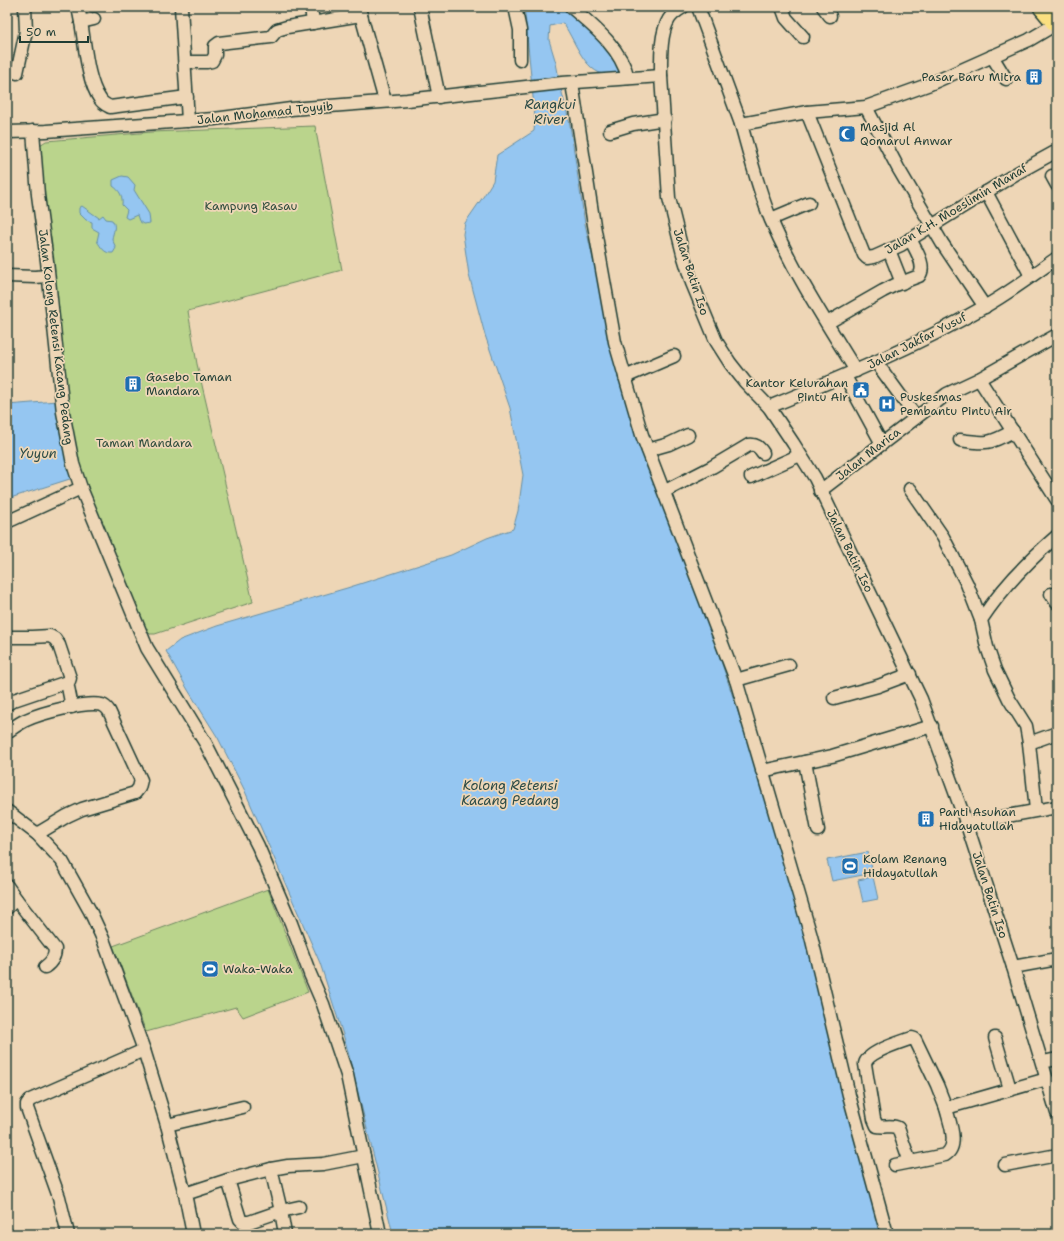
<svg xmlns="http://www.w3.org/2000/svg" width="1064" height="1241" viewBox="0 0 1064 1241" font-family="'Shantell Sans',sans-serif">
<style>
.green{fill:#bad48c;stroke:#6c8860}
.water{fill:#95c6f1;stroke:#668fa5}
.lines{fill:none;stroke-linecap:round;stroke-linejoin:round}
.minor-casing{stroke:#1f3d34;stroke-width:15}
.highway-casing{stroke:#1f3d34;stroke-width:20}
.minor{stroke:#eed6b6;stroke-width:12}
.highway{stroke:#fbe080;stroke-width:17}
.labels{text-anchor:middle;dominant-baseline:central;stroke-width:3.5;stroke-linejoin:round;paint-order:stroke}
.poi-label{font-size:12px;fill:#1f3d34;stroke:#eed6b6;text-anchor:start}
.street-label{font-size:12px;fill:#1f3d34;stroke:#eed6b6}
.park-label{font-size:12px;fill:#2e4c3d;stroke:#eed6b6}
.water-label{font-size:13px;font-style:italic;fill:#2b4b47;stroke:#eed6b6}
</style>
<rect width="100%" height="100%" fill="#eed6b6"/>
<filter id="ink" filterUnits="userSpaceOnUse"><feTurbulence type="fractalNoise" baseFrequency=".025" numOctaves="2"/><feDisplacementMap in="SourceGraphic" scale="8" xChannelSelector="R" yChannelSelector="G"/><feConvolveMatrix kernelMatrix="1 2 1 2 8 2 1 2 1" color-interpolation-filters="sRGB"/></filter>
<g filter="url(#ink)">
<g class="green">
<polygon points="315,126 342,270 188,311 197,364 253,602 155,634 150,634 146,630 88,497 77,462 67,421 38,154 40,145 46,141 152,132"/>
<polygon points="268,889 308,992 243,1017 236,1007 146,1032 113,946"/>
</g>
<g class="water">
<path d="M523,7H566L616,58L621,72C588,86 577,43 563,23L550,26L549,40L556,63L561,89L570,125L585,224L612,342L703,607L768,802L795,896L883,1234H393L346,1044L320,963L244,789L218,738L188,690L166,651L180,640L217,626L347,588L451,555L487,538L513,529L518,511L523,475L510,408L485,335L469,275L463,234L465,223L483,197L493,181L497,155L534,131L535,118L525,14Z"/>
<path d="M122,176L128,177L135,185L134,190L149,214L150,223L143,224L139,221L137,215L128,219L125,217L127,210L122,205C123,196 120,191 113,186V180Z"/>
<path d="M82,206L99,218L103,215L106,219L112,220C117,226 113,232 112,239L116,248L113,253C104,254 101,247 97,241L99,232L92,228V222L86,220L79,213V208Z"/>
<polygon points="57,401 76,477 7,499 7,405"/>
<polygon points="868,852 873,873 832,881 827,860"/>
<polygon points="873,877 878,899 863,902 858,880"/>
</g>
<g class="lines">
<g class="minor-casing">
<g id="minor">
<polyline points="78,7 81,22"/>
<polyline points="181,7 188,121"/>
<polyline points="311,7 313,23"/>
<polyline points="420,7 439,97"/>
<polyline points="515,7 520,30 520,60"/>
<path d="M571,7C593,26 621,48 628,78"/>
<path d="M683,7C678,10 672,14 669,19C660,33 661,60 661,76L669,198L683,254L692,283L716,341L730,363L745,382L769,407L793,443L815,478L921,699L967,825L1013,967L1057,1113"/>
<polyline points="698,7 741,124 807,112 866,107 930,84 1029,40 1056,24"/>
<polyline points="782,7 786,18 803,37"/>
<polyline points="823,7 830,16"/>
<polyline points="359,8 385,101"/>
<path d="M94,19L81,22C85,44 87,81 100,99C102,103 106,105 110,107L187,97"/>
<polyline points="992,56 1006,79"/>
<polyline points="185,62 207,62 212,61 215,55 215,46 219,43 271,37 277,30 287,27 361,15"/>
<polyline points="17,73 26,31 25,7"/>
<polyline points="572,83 594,225 615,342 642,435 736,680 811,936 849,1095 887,1234"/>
<polyline points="866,107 898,168 942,243 985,307"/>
<polyline points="807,112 864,255 867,258 874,257 901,245 1017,173 1057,151"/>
<path d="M741,124C750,156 758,189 771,220C794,273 826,322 856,371"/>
<polyline points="33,131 38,195 47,261 63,412 73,464 81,488 147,648 206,744 258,846 291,923 310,974 323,1004 347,1075 380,1234"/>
<polyline points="610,131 633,124 665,119"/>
<polyline points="7,132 46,131 214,119 291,109 407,100 562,83 661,76"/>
<polyline points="1052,176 1057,185"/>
<polyline points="986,192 1031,276"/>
<polyline points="771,219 809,203"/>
<polyline points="889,250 902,283"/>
<polyline points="7,276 35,277 48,276"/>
<path d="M827,323L883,291L895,285L919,276C927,266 915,249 910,239"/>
<polyline points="876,362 916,417"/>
<polyline points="845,376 882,444"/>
<polyline points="625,377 674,356"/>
<polyline points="979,379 1057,335"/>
<path d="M769,407C842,377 915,347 984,307C1009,293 1033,275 1057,258"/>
<path d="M960,440C986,444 990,444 1013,431"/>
<polyline points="648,450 669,444 688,435"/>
<polyline points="751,477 800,455"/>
<polyline points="910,489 943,537 967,584 981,620"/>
<path d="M665,491L712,467L749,445C756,444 759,447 763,453"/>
<polyline points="820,491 947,394 979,379 1057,500"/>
<polyline points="7,522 81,488"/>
<polyline points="1051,594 1057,603"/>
<polyline points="7,637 32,637 50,636 55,639 59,645 70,678 69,681 67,682 14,700 7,704"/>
<polyline points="736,680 789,665"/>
<polyline points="67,682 72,707"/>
<polyline points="834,698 878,686 910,674"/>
<path d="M7,732C13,728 19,723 26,720C41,713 86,701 102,705C105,706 107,708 109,711L141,780L139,788L135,793L82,809L67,816L37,834"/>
<polyline points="1029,743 1057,733"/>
<polyline points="805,762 818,830"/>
<polyline points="762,771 832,756 932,726"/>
<path d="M1036,810L1029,743L1026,726L1009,699L995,670L987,647L981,620C1002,588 1028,561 1057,536"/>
<polyline points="7,811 37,834 62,861 90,911 103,939 144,1050 167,1125 185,1194 193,1234"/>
<polyline points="967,825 980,821 1057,807"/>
<polyline points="7,886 16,899 7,908"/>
<path d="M16,899L55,949C55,957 52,962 45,967"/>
<polyline points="1013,967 1057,959"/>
<polyline points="995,1038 1010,1089"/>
<polyline points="1043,1062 1057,1059"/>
<polyline points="167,1125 243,1107"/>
<path d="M910,1162L898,1128C892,1124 884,1128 877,1126L874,1119L865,1064C867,1052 901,1042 912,1038L915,1039L937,1085L946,1108L1047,1079"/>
<path d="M895,1165L945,1155C960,1146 949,1121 946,1108"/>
<polyline points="1005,1165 1057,1155"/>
<polyline points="271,1169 281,1211 299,1207"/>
<polyline points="228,1180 240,1219 243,1222 249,1222 281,1211 285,1234"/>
<polyline points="185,1194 228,1180 271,1169 288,1166 323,1164 364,1156"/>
<polyline points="68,1234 59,1197 27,1108 27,1104 30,1100 144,1050"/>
</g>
</g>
<g class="highway-casing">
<polyline id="highway" points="1042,7 1057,25"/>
</g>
<use href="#minor" class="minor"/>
<use href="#highway" class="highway"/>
</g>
</g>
<defs>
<g id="building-square" transform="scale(0.9)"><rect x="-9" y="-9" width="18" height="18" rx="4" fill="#1f6fb2" stroke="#eed6b6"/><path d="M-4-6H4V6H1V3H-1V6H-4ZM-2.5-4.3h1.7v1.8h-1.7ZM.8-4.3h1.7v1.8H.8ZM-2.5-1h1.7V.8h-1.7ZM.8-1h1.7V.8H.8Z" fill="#fff"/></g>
<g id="mosque-square" transform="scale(0.9)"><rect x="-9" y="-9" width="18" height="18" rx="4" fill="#1f6fb2" stroke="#eed6b6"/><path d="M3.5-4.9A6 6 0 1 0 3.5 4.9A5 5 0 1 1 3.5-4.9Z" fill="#fff"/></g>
<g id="civic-square" transform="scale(0.9)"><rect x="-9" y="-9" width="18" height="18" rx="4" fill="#1f6fb2" stroke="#eed6b6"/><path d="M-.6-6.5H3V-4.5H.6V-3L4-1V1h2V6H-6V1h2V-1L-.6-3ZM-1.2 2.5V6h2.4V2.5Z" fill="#fff"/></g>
<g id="hospital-square" transform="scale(0.9)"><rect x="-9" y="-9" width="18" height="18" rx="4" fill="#1f6fb2" stroke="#eed6b6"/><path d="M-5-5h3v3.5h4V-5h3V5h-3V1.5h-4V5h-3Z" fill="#fff"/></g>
<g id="stadium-square" transform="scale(0.9)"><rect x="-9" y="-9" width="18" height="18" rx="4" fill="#1f6fb2" stroke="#eed6b6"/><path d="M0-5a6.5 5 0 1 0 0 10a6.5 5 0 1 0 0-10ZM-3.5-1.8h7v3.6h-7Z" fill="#fff"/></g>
</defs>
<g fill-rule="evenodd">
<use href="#building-square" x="1034" y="77"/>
<use href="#mosque-square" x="847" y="134"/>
<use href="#building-square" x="133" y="384"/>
<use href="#civic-square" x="861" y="390"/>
<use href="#hospital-square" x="887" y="404"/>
<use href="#building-square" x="926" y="819"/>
<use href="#stadium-square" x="850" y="866"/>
<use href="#stadium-square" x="210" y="969"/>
</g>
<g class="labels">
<g class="poi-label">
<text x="1021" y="77" text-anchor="end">Pasar Baru Mitra</text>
<text x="860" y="127">Masjid Al<tspan x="860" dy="14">Qomarul Anwar</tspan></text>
<text x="146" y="377">Gasebo Taman<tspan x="146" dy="14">Mandara</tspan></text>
<text x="848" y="383" text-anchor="end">Kantor Kelurahan<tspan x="848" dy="14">Pintu Air</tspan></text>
<text x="900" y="397">Puskesmas<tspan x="900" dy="14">Pembantu Pintu Air</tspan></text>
<text x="939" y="812">Panti Asuhan<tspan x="939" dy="14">Hidayatullah</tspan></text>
<text x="863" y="859">Kolam Renang<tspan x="863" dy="14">Hidayatullah</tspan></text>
<text x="223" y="969">Waka-Waka</text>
</g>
<g class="street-label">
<text transform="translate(265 113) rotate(-6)">Jalan Mohamad Toyyib</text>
<text transform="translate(956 209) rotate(-31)">Jalan K.H. Moeslimin Manaf</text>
<text transform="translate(691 272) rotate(72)">Jalan Batin Iso</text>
<text transform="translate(56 337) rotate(83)">Jalan Kolong Retensi Kacang Pedang</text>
<text transform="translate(917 341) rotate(-27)">Jalan Jakfar Yusuf</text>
<text transform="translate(868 454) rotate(-38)">Jalan Marica</text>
<text transform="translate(850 551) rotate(64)">Jalan Batin Iso</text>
<text transform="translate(990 895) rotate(72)">Jalan Batin Iso</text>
</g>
<g class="park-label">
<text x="251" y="206">Kampung Rasau</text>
<text x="144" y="443">Taman Mandara</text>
</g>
<g class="water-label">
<text x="550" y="104">Rangkui<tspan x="550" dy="15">River</tspan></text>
<text x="38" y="453">Yuyun</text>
<text x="510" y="785">Kolong Retensi<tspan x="510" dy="15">Kacang Pedang</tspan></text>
</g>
</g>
<rect width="1064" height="1241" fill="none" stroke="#eed6b6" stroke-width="24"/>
<rect x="12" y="12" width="1040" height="1217" fill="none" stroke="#1f3d34" stroke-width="1.5" filter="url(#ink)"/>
<path d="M20 36v6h68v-6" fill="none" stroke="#1f3d34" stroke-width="2"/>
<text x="26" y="36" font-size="12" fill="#1f3d34" stroke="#eed6b6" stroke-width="3" paint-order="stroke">50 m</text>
</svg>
